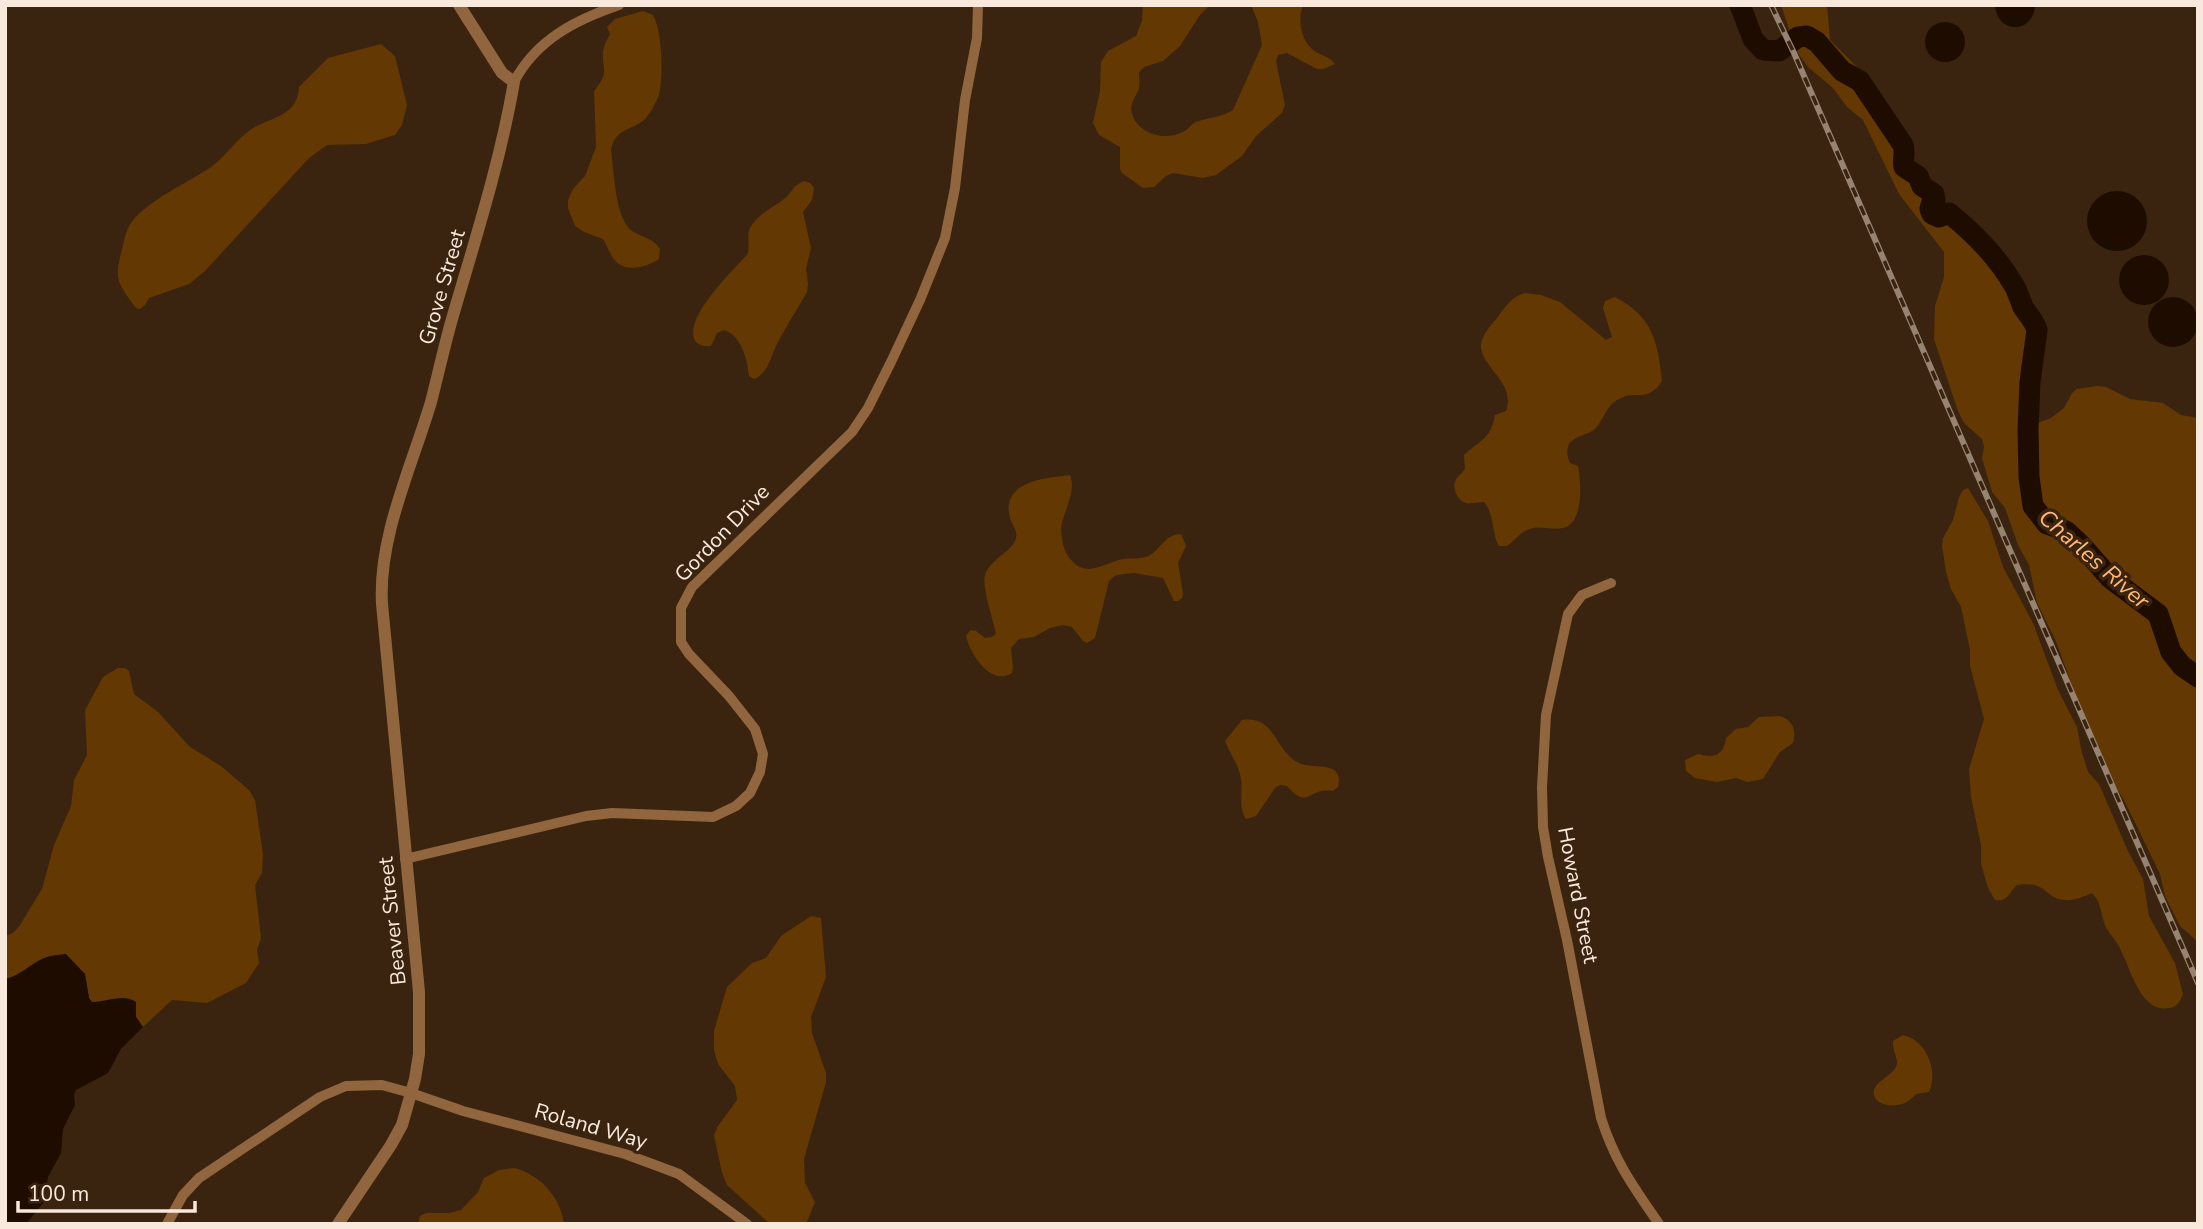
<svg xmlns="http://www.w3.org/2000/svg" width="2203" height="1229" viewBox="0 0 2203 1229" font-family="'Nunito Sans',sans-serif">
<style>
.green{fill:#643802}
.water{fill:#1f0c00}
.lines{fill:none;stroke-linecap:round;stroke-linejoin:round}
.river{stroke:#1f0c00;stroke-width:21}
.minor{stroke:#91663e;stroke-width:10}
.tertiary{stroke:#91663e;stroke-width:12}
.rail-casing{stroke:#968372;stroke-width:6}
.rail{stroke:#3a240f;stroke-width:3.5;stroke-dasharray:10;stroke-linecap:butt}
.labels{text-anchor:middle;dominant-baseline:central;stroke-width:7;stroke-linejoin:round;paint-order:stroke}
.street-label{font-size:21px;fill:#f9e9dd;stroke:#3a240f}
.water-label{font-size:23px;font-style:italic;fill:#feb776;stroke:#3a240f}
</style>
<rect width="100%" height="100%" fill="#3a240f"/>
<g class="green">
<path d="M1143,5H1210L1200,15L1180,46L1163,61L1144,67L1139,72C1139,77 1140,83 1139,88C1136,97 1129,104 1132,114C1139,135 1166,141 1183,132C1188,130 1191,124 1196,122C1208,117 1221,118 1233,110L1262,45L1258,22L1251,5H1303C1297,20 1301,43 1316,52C1323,56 1330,57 1335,64L1323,69H1317L1287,53L1278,55L1276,61L1285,105L1282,113L1256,136L1242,156L1216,175L1203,178L1173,173L1166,176L1154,187L1143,188L1122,173L1120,169V147L1099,135L1093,123L1100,91L1101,62L1108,51L1136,36L1142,21Z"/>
<polygon points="1781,5 1827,5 1830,40 1868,78 1913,178 1980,247 2028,312 2034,331 2030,393 2037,423 2051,418 2064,408 2072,393 2077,389 2097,386 2106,387 2130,399 2163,403 2181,415 2198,418 2198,942 2180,926 2165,896 2160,874 2125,802 2098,758 2056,641 2037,603 2029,565 2018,545 2005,508 1992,492 1982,458 1984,447 1982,439 1964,423 1958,411 1934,339 1935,306 1944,277 1944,252 1899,194 1863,120 1847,107 1833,88 1808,67 1796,50"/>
<path d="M643,11L653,15C662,31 663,71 660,90C659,98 651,113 645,119C633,131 615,127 611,150C614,171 615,219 632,231C643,238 653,238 660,249L659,259C649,266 630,272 619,264C611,259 608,247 603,239L584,232L575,226L568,208V200L573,189L585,176L596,147L594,91C610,71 602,73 603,51C604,45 607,40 610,34L607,27L615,19Z"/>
<path d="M381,44L395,56L407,105L402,125L395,135L366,144L327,145L309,158L205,271L189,284L149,298L145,305L140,309L136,308C117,282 114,280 122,249C124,242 125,234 128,228C142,201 192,182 215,164C227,154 237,139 250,130C271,116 297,118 299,87L328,58Z"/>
<path d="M804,181L810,183L814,188L812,200L803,212L811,248L806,269L808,283L807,292C798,308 787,325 778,342C771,355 769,373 754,379L749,376C747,359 742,336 724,330L717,333L711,346C705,347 700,346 696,342C680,321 734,269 747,255C751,246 746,236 750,228C758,214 772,208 784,199C792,193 793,185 804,181Z"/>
<path d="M1525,293L1541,295L1560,302L1606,340L1612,337L1603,308L1605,301L1615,297C1653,317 1658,342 1662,381C1647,404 1637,389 1619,399C1606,405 1604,420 1595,429C1587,436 1571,436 1568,447C1566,453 1568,458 1570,463L1578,466C1581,481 1584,519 1566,527C1556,531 1543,526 1533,528C1520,531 1516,540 1507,546H1499C1491,532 1495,515 1484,502C1478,502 1471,504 1466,503C1456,500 1451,486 1457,478C1459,475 1462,473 1465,469L1464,455C1480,440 1491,439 1495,415L1506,411C1516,383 1483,369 1481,347C1480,337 1491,325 1497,318C1505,307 1511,297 1525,293Z"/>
<path d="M1070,475C1077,491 1063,512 1061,528C1061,533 1062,539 1063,544C1065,552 1068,557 1074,563C1088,576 1104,564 1119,560C1128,557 1137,560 1146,557C1160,552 1164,534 1181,534L1186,546L1178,563L1183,593L1182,598L1178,601H1174L1163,578L1134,573L1116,575L1109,581L1095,638L1087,643L1083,641L1072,627L1063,625L1050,628L1034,637L1019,639L1011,648L1013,668L1012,673C991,687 969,653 966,635L971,630L976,631L985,638L992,637L996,634C993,618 982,591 985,575C987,568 993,563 998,558C1004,553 1014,547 1016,538C1018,531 1012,525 1010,518C1000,481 1046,478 1070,475Z"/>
<path d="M1968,488L1988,521L2003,567L2033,623L2058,690L2077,727L2081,749L2088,772L2099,784L2128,851L2143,879L2149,916L2175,963L2183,994C2180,1002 2177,1007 2169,1008C2139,1014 2130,964 2118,945C2114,937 2106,931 2104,922C2100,911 2101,902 2092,893C2083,897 2074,901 2064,900C2044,898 2047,880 2017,885C2009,892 2009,902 1995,900L1988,888L1981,864V845L1971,797L1969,769L1984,719L1970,666V650L1961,607L1951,589L1946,572L1942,546L1943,538L1953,520L1959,497L1963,490Z"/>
<path d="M118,668H125L129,671L134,694L158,712L190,747L221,766L249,790L255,800L263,854L262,873L255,885L261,938L257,950L259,963L246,983L207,1003L172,1000L143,1027L136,1017L135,1011L92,1003L89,998L85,974L50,956C34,961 21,976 5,979V936L13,933L20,925L42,889L54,845L71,806L74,780L87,755L85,710L103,677Z"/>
<path d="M1780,716C1794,721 1796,730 1793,743L1780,752L1763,779L1747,782L1736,778L1717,782L1695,778L1686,771L1685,760L1698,754C1714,759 1724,755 1726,738L1736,729L1748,727L1759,717Z"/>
<path d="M1242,720C1276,715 1274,751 1299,763C1312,770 1345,759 1338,787L1333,791C1307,787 1309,811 1287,786L1280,785L1275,788L1256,816L1246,819C1238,808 1243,792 1241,779C1239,765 1230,754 1225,741Z"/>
<polygon points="811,916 821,918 826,977 811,1017 812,1033 826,1073 826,1082 804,1159 805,1183 815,1202 806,1224 770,1224 727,1185 722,1173 714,1135 718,1126 737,1100 735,1086 718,1064 714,1050 714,1031 727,987 752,963 766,958 781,936"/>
<path d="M1903,1035C1926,1040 1939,1071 1929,1092L1916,1094C1910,1100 1906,1104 1897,1105C1890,1106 1881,1105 1876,1099C1865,1083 1896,1077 1897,1063C1897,1056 1892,1049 1893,1041Z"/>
<path d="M514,1168C540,1174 561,1198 564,1224H418L420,1216L426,1213H449L461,1210L478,1192L484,1178L499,1170Z"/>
</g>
<g class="water">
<path d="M1995,5H2035C2034,34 1997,35 1995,5Z"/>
<circle cx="1945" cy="42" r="20"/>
<circle cx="2117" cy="221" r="30"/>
<circle cx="2144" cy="280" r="25"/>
<circle cx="2173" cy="322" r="25"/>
<path d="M66,954L85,974L89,998L92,1002C107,1002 123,993 136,1002V1017L143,1027L121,1049L108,1073L76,1090L74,1095L75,1105L63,1129L61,1153L48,1177L44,1202L26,1224H5V979C19,977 30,964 42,959C50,955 58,955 66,954Z"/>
</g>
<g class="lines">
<path class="river" d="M1740,5L1753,39L1763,50L1779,51L1798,37L1807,36L1817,42L1842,71L1860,81L1903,145C1906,153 1902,159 1904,167L1918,176L1922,186L1934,194L1935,201L1932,202L1930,209L1932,214L1939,217L1949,213C1974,233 1999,259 2015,287C2018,293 2020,300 2023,307C2028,315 2034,320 2037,330L2030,382L2028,430L2029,477L2033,506L2047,524L2066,531L2082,546L2110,578L2158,614L2171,652L2182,666L2198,677"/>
<g class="minor">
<path d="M514,82C536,40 575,20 619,5"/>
<path d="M1611,583L1582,595L1568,614L1546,715L1542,787L1543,827L1548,857L1567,940L1601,1118C1615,1162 1633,1186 1659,1224"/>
<polyline points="405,859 586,816 612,813 713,817 736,806 750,793 760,772 763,754 755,729 729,696 689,654 681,642 681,608 692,587 852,432 868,408 891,362 920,300 945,238 955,188 965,100 977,38 978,5"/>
<polyline points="167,1224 183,1195 199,1178 320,1097 346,1086 382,1085 411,1093 463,1111 625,1154 655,1165 679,1174 747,1224"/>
</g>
<path class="tertiary" d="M338,1224L391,1145L402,1125L415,1079L419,1054V992L382,604C378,537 412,466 431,402C438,375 444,347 452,319C475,240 500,163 514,82L502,73L459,5"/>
<g class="rail-casing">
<polyline id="rail" points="1771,5 1794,53 2198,983"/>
</g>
<use href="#rail" class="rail"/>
</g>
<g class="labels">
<g class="street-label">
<text transform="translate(442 287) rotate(-74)">Grove Street</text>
<text transform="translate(722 533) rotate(-46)">Gordon Drive</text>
<text transform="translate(1578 895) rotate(79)">Howard Street</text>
<text transform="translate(392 921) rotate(-96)">Beaver Street</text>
<text transform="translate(591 1126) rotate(16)">Roland Way</text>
</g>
<g class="water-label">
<text transform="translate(2094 559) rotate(41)">Charles River</text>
</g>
</g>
<rect width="2203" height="1229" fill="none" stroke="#f9e9dd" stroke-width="14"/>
<path d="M18 1201v10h177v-10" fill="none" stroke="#f9e9dd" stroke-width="3.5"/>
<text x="28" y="1201" font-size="21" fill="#f9e9dd" stroke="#3a240f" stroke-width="5" paint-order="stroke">100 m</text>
</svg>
